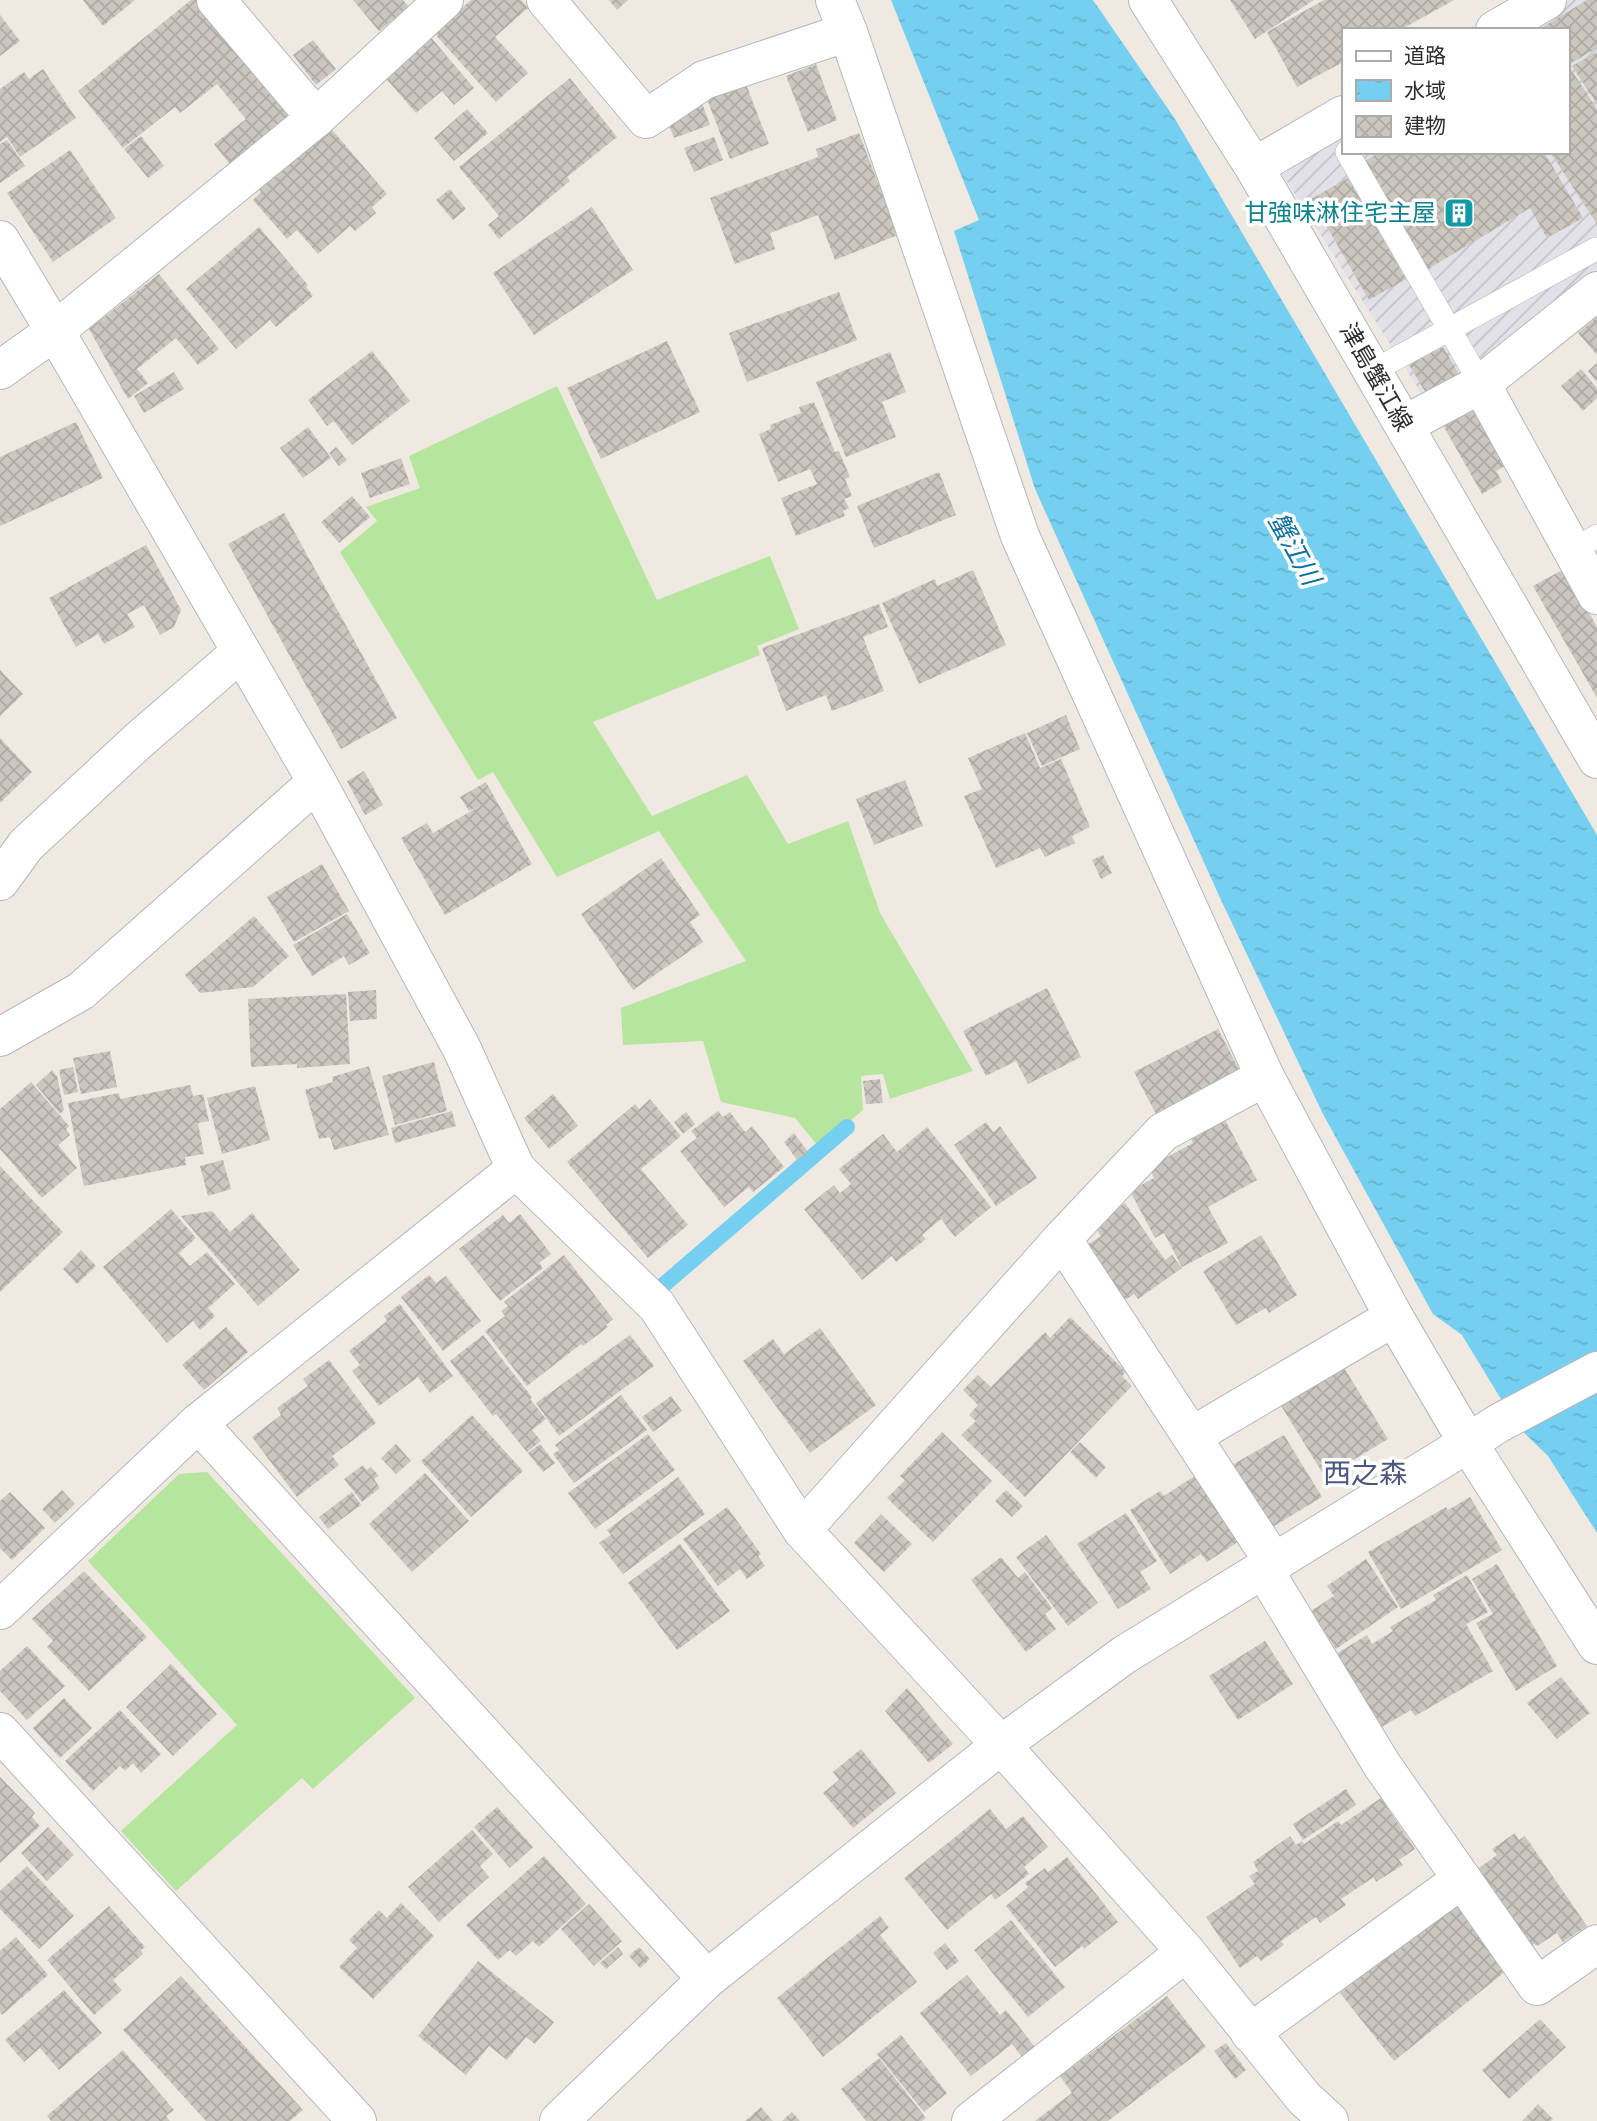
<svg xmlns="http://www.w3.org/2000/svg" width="1597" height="2121" viewBox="0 0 1597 2121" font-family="'Fira Sans','Noto Sans JP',sans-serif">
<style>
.industrial{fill:url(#industrial-furrows)}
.grass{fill:#b6e59e}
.water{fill:url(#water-ripples)}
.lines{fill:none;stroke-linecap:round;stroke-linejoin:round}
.stream{stroke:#75cff0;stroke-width:16}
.building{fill:url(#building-cross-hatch)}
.lane-casing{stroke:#b4b7c1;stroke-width:24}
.street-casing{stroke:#b4b7c1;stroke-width:40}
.secondary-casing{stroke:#b4b7c1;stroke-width:40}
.lane{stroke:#fff;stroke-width:23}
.street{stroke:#fff;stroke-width:38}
.secondary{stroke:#fff;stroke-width:38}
.labels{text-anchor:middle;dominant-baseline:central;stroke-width:7;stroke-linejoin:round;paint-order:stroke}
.culture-label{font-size:24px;fill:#0d838f;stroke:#fff;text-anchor:end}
.street-label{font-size:24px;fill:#2e2e2e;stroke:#fff}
.water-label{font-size:26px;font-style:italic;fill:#0d6fa3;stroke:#fff}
.quarter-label{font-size:28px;fill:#4d5680;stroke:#fff}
</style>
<defs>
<pattern id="industrial-furrows" width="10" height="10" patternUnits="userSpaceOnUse" patternTransform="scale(1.75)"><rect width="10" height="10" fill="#e3e1e8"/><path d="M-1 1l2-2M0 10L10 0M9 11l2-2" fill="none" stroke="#c3c1c7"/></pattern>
<pattern id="water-ripples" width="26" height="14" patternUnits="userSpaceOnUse" patternTransform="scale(1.75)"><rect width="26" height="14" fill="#75cff0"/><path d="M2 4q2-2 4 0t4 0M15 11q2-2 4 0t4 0" fill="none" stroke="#66b2ce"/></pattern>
<pattern id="building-cross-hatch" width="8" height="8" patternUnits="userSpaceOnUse" patternTransform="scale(1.75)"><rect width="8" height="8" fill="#cbc7bf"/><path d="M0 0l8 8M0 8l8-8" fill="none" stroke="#afaba4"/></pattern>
</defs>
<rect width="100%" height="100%" fill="#efe9e1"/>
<polygon class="industrial" points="1567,0 1597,0 1597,285 1430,407 1277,166 1343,128 1343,152 1567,152 1567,30 1515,30"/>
<g class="grass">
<polygon points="557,386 657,600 770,556 799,629 757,646 760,655 593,722 652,816 747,775 788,844 848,821 880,913 973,1071 890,1099 883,1074 861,1076 863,1110 819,1147 795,1118 721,1102 703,1041 623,1045 621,1008 746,961 659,831 557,877 493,772 478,780 340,552 377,521 366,507 420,488 409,456"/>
<polygon points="207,1472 415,1698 313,1789 302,1778 176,1891 121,1831 237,1725 88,1561 179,1474"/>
</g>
<polygon class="water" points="891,0 1093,0 1175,119 1597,835 1597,1533 1548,1456 1518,1427 1462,1335 1433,1314 1323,1114 1221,900 1035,489 954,231 979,220"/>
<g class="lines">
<polyline class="stream" points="660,1288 847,1127"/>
</g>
<g class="building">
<polygon points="83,0 135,0 103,26"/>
<polygon points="191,0 204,0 285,100 289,128 235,171 214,144 246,119 217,84 180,113 175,107 123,148 78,91"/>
<polygon points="353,0 403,0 409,7 379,31"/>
<polygon points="471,0 521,0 528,8 495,37 528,73 496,102 434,33"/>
<polygon points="609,0 628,0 617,10"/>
<polygon points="1230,0 1314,0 1255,39"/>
<polygon points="1324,0 1454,0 1400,30 1343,30 1343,62 1297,87 1267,32"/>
<polygon points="1587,0 1597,0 1597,48 1568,65 1597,109 1597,224 1550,152 1567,152 1567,30 1538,30"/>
<polygon points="0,15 20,41 0,56"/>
<polygon points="428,34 474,88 454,105 442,91 416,113 382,74"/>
<polygon points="313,40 336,69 316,85 293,55"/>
<polygon points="1597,52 1597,104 1572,66"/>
<polygon points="816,64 837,120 808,132 786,76"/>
<polygon points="43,69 76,118 20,157 7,137 0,142 0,89 24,72 29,79"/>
<polygon points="570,78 617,137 567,177 570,181 499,239 488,225 499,216 459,167"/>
<polygon points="744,79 769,144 730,159 705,94"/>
<polygon points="702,103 710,125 674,138 666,117"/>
<polygon points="467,109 488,133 454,161 434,138"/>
<polygon points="328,125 387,194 372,207 376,213 355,231 350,226 318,254 297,230 287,239 253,200 261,192 257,187"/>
<polygon points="859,133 898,235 835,260 818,215 770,233 775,249 735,264 710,198 818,157 816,149"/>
<polygon points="141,136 164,166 148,178 124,149"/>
<polygon points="714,137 723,160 694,172 684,148"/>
<polygon points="7,140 25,166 0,183 0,144"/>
<polygon points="70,150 116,218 53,262 7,193"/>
<polygon points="1380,152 1544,152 1583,218 1547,238 1530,208 1428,269 1365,161"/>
<polygon points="1348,178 1406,279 1369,300 1311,199"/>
<polygon points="450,189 466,209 453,220 436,200"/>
<polygon points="592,207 633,270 534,335 493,273"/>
<polygon points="259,227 308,285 306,287 313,296 276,327 270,320 236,349 186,289"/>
<polygon points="159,274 219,349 198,365 176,338 137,369 148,383 128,399 89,329"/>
<polygon points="839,292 857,340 747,382 729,333"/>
<polygon points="1597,317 1597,355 1578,333"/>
<polygon points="667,341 700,412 601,459 567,388"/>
<polygon points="1443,347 1459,374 1426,393 1409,365"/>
<polygon points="372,351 410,401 352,445 334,421 327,426 308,400"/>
<polygon points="890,352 906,392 882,402 896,437 846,457 816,382"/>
<polygon points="1597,363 1597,382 1588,371"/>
<polygon points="1581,369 1597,388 1597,398 1583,411 1561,386"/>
<polygon points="174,372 184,389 144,413 134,396"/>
<polygon points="1473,401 1509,464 1496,471 1502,482 1482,494 1440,420"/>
<polygon points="814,402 835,452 839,451 850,477 845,479 852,496 844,499 849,508 843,511 845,516 796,536 781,498 817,484 810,469 778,482 759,434 771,429 770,425 801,413 799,407"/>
<polygon points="76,422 103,478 0,526 0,457"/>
<polygon points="308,427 331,458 303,478 280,448"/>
<polygon points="336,447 347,460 339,466 329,453"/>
<polygon points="401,458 410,484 370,498 361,473"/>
<polygon points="939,472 956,515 874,548 857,506"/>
<polygon points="352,496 370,517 339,543 321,522"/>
<polygon points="284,513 397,718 341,749 228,544"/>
<polygon points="146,545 181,610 174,627 160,635 144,605 127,614 135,627 104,644 98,634 76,647 49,598"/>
<polygon points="1564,569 1597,627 1597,698 1533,586"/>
<polygon points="973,570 1006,645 919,684 882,603 935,579 937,586"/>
<polygon points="879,604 888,627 863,637 884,691 832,711 826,695 786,711 762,648"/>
<polygon points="0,670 23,694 0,716"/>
<polygon points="1066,715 1080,749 1042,766 1027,733"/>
<polygon points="1025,733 1040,768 1061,759 1090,827 1072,836 1075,843 1045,857 1040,848 996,868 964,796 982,789 968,758"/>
<polygon points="0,738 32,772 0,803"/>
<polygon points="364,771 383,805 365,815 347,781"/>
<polygon points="905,780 923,826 874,845 856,799"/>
<polygon points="486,782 532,864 445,915 401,838 427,823 433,833 480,806 469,811 460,797"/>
<polygon points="1103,855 1112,873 1101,879 1092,860"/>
<polygon points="661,858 700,915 690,922 703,942 633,990 581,914"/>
<polygon points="322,864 349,911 294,942 267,897"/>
<polygon points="347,914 370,953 349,965 344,956 312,976 293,945"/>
<polygon points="254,916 289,956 253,987 200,993 185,975"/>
<polygon points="1047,988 1081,1057 1028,1084 1016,1061 986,1076 963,1031"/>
<polygon points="376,990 377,1019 350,1021 348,992"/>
<polygon points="346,994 350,1064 297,1068 297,1064 251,1067 248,999"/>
<polygon points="1218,1029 1241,1073 1157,1116 1134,1072"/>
<polygon points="110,1051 117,1087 81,1094 73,1058"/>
<polygon points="434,1062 447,1111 395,1125 382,1076"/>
<polygon points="369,1066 389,1135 334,1150 330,1137 319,1139 305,1090 333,1082 332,1077"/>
<polygon points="73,1067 78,1092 64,1095 59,1070"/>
<polygon points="52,1070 57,1076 64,1110 60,1114 36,1085"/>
<polygon points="880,1079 883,1103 866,1104 863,1081"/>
<polygon points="31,1082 69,1126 66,1130 70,1135 58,1145 77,1168 42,1198 0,1149 0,1109"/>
<polygon points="190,1085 193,1096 203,1094 209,1121 198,1123 204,1154 185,1157 186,1165 84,1186 68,1103 119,1093 120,1099"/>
<polygon points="255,1086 270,1140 222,1154 207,1098"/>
<polygon points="553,1094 578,1126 549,1149 524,1118"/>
<polygon points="650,1099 681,1136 641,1169 688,1225 648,1258 567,1162 635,1104 639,1109"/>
<polygon points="452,1111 456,1126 395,1143 391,1128"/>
<polygon points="718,1111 723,1117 730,1112 745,1132 752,1126 784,1167 753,1192 749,1187 724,1207 680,1151 697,1138 691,1131"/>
<polygon points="686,1112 695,1124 683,1134 674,1122"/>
<polygon points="1223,1116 1257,1180 1208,1207 1228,1243 1182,1267 1164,1233 1155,1238 1130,1191 1154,1178 1149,1167 1193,1143 1189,1136"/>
<polygon points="986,1122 993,1132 1000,1126 1037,1178 996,1206 954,1145"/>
<polygon points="927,1127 991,1207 955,1237 941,1219 922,1235 926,1239 896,1262 892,1256 862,1280 804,1209 834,1185 840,1193 851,1184 839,1169 883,1134 897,1152"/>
<polygon points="794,1133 808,1152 797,1160 784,1142"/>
<polygon points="223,1160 231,1189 208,1196 200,1166"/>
<polygon points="0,1166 63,1232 0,1292"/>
<polygon points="1125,1203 1165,1260 1172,1255 1182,1268 1138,1299 1134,1294 1121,1303 1083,1248 1101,1236 1094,1226"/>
<polygon points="171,1209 196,1238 179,1253 190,1266 207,1252 235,1284 208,1308 215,1316 200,1330 193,1321 167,1343 103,1267"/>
<polygon points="212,1211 230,1232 252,1213 300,1270 258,1306 181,1216"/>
<polygon points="520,1214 551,1254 539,1263 543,1268 500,1301 459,1249 503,1215 509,1223"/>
<polygon points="1261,1235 1297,1295 1269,1313 1266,1308 1236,1325 1203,1271"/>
<polygon points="81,1250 96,1266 77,1284 63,1269"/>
<polygon points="564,1255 613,1319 606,1325 608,1327 583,1346 581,1344 527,1386 485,1331 505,1316 501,1311 508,1306 504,1302"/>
<polygon points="429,1275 436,1283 446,1276 481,1321 443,1351 401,1297"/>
<polygon points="400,1304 453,1376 430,1393 418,1377 379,1406 352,1371 360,1365 349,1351 387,1321 384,1316"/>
<polygon points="1070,1317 1126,1372 1122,1376 1132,1386 1025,1497 961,1435 976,1421 969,1415 978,1405 963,1390 978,1375 991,1387 1045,1332 1050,1338"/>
<polygon points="226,1327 248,1352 204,1390 182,1365"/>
<polygon points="820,1328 876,1405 810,1453 743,1361 773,1339 784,1354"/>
<polygon points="483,1335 532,1397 530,1399 546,1419 532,1430 541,1441 527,1452 496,1414 493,1416 450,1361"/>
<polygon points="630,1335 654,1366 559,1436 536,1403"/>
<polygon points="1338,1358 1388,1439 1325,1477 1275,1396"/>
<polygon points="329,1360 376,1423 332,1456 339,1465 297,1497 252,1437 281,1415 277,1408 308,1386 303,1379"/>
<polygon points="621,1395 647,1430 574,1483 553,1454 559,1450 555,1445"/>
<polygon points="671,1396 682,1411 653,1432 642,1417"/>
<polygon points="472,1415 523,1471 471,1517 421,1461"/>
<polygon points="942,1432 992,1481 933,1542 887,1498 905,1480 900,1476"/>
<polygon points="648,1434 675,1470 595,1529 568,1493"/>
<polygon points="1284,1435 1322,1497 1271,1528 1232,1465"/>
<polygon points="1080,1442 1106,1467 1096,1478 1070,1452"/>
<polygon points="396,1444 411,1461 396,1474 381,1458"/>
<polygon points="540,1444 555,1463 543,1472 528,1453"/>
<polygon points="363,1465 366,1470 371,1467 379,1476 374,1479 380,1488 362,1502 344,1479"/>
<polygon points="425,1473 469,1521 412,1572 369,1524"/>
<polygon points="1196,1475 1238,1542 1207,1562 1201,1554 1170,1574 1130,1510 1160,1491 1164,1496"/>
<polygon points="678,1477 705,1514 623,1574 599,1543 611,1535 607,1530"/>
<polygon points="62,1490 75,1504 55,1523 42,1509"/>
<polygon points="1006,1490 1023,1506 1012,1517 995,1501"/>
<polygon points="10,1492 45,1528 12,1560 0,1548 0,1501"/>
<polygon points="352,1492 361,1505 328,1529 319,1517"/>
<polygon points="1470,1497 1502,1550 1401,1609 1368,1552 1446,1507 1448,1510"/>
<polygon points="727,1507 761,1554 758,1556 765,1566 747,1579 740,1569 718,1586 683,1539"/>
<polygon points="1126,1513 1157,1561 1140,1572 1151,1589 1118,1609 1077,1544"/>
<polygon points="881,1514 912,1544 884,1572 854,1543"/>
<polygon points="1046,1535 1098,1603 1068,1626 1016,1557"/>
<polygon points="680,1544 730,1611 677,1650 628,1583"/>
<polygon points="1001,1557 1018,1578 1025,1572 1052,1608 1045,1614 1056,1629 1026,1652 971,1580"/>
<polygon points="1366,1559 1398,1607 1336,1649 1311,1611 1334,1596 1327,1586"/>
<polygon points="1497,1564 1557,1666 1516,1691 1476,1623 1493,1614 1472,1579"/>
<polygon points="84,1571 147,1637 89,1691 47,1647 53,1641 32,1619"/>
<polygon points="1467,1575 1488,1612 1466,1624 1493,1671 1415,1716 1411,1710 1380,1728 1336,1654 1367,1635 1372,1644 1393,1631 1390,1627 1436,1600 1433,1595"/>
<polygon points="1265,1641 1293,1684 1238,1720 1209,1676"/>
<polygon points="27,1646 65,1686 27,1720 0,1691 0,1671"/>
<polygon points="171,1664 217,1714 173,1756 126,1707"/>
<polygon points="1561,1677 1590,1713 1557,1739 1527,1703"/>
<polygon points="907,1688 953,1744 929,1763 885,1711"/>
<polygon points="64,1698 92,1728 60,1758 33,1728"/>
<polygon points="120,1710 161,1754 141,1773 133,1763 125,1771 120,1766 93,1791 65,1761"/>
<polygon points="861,1749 896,1793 853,1828 823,1793 839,1780 833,1772"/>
<polygon points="0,1777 35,1813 32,1817 40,1826 0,1863"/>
<polygon points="1346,1789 1356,1805 1303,1840 1293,1824"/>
<polygon points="1381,1798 1415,1849 1399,1860 1403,1865 1376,1882 1374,1877 1341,1899 1346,1905 1320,1923 1316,1917 1281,1941 1284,1945 1261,1961 1257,1956 1240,1968 1206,1917 1255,1884 1249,1876 1258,1871 1253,1862 1290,1836 1296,1845 1302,1841 1304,1844 1338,1821 1341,1825"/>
<polygon points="497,1807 533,1847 510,1868 474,1827"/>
<polygon points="990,1809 1006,1829 1023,1816 1048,1847 1024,1867 1029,1874 995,1900 991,1894 947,1930 904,1878"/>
<polygon points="48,1827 74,1855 47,1881 21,1853"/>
<polygon points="472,1830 493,1854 480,1866 489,1877 439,1922 408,1887"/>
<polygon points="1515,1833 1519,1840 1525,1836 1587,1926 1563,1942 1557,1933 1537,1946 1535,1944 1529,1947 1476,1870 1497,1855 1492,1849"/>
<polygon points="544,1856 586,1904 539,1947 533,1941 516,1956 510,1950 498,1960 466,1925"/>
<polygon points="1067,1857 1118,1922 1084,1949 1082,1946 1055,1967 1006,1906 1028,1887 1025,1883 1045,1868 1048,1872"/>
<polygon points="27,1866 74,1916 39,1949 0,1909 0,1891"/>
<polygon points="1457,1899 1511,1967 1394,2061 1340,1993"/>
<polygon points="401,1903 434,1936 373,1999 339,1967 357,1948 349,1940 379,1910 387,1918"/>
<polygon points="589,1904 622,1941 594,1966 561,1929"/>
<polygon points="109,1906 145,1947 141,1950 143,1954 113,1980 122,1990 94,2015 47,1960"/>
<polygon points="880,1916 889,1928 880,1935 917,1982 823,2057 777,1998"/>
<polygon points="1011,1920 1065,1987 1028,2017 974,1950"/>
<polygon points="16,1937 48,1975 2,2015 0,2012 0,1951"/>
<polygon points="945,1943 959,1961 947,1970 933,1953"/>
<polygon points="618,1947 623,1954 606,1969 600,1963"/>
<polygon points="639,1947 650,1959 640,1968 629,1956"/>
<polygon points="478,1961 554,2022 535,2044 526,2037 507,2060 489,2046 466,2075 418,2036"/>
<polygon points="967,1975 1000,2015 1006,2010 1038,2051 1025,2061 1012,2044 971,2076 920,2013"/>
<polygon points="181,1976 303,2110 290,2121 206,2121 123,2030"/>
<polygon points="64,1990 102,2033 59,2070 40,2048 24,2062 5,2040"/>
<polygon points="1167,1996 1206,2047 1108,2121 1035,2121 1072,2093 1060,2076"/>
<polygon points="1540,2019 1566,2047 1509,2099 1482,2070"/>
<polygon points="901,2035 947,2093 924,2112 877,2054"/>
<polygon points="1226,2043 1246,2070 1235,2079 1214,2051"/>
<polygon points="123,2050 174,2110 166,2116 170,2121 51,2121 47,2116"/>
<polygon points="879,2058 926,2118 922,2121 866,2121 841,2089"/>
<polygon points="1538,2104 1553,2119 1551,2121 1522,2121"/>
<polygon points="761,2107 773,2121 745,2121"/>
<polygon points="792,2112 800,2121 782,2121"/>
</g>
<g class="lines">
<g class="lane-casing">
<g id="lane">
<polyline points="1347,152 1481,384"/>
<polyline points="1373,371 1596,249"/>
<polyline points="1574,550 1597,536"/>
</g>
</g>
<g class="street-casing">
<g id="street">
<polyline points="216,0 316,118"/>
<polyline points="546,0 646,119 704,80 848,32"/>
<polyline points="835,0 848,32 1020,536 1265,1077 1394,1317 1468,1443 1597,1645"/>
<polyline points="1495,30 1547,0"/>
<polyline points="1254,167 1343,115"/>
<polyline points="0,240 55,331 317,782 462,1049 516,1169 657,1306 802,1530 1001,1745 1186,1952 1304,2098 1329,2121"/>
<polyline points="0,370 55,331 316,118 444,0"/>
<polyline points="1481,384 1597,595"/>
<polyline points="1404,425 1481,384 1597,291"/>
<polyline points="0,881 26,845 138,741 241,652"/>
<polyline points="0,1037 81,991 317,782"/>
<polyline points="1062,1239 1275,1564"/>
<polyline points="198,1423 707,1979"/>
<polyline points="1192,1436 1394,1317"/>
<polyline points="1468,1443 1499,1423 1597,1371"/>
<polyline points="802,1530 1062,1239 1163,1132 1265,1077"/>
<polyline points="1264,1570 1382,1765 1537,1986 1597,1944"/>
<polyline points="0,1610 198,1423 516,1169"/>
<polyline points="0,1732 357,2121"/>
<polyline points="1250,2033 1462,1879"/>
<polyline points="971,2121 1186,1952"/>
</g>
</g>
<g class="secondary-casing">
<g id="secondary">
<polyline points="1148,0 1254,167 1597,759"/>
<polyline points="559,2121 707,1979 1001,1745 1124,1655 1468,1443"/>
</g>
</g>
<use href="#lane" class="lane"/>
<use href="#street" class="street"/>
<use href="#secondary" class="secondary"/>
</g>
<defs>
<g id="building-square" transform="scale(1.575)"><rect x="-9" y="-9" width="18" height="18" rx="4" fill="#0f9aa8" stroke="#fff"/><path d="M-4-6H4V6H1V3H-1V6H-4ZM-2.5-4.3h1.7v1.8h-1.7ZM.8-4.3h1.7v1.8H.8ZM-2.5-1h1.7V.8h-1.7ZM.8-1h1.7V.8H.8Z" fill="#fff"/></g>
</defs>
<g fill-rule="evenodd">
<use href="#building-square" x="1459" y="213"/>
</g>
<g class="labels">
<g class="culture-label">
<text x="1436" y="213">甘強味淋住宅主屋</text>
</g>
<g class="street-label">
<text transform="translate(1376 377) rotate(60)">津島蟹江線</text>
</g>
<g class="water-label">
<text transform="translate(1294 549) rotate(61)">蟹江川</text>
</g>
<g class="quarter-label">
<text x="1365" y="1473">西之森</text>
</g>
</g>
<rect x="1342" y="28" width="228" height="126" fill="#ffffff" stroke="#ababab" stroke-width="2"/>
<rect x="1356" y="51" width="35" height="10" fill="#ffffff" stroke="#ababab" stroke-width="2"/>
<text x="1404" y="63" font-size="21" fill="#2e2e2e">道路</text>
<rect x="1356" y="80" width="35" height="21" fill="url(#water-ripples)" stroke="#ababab" stroke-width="2"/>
<text x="1404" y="98" font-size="21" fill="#2e2e2e">水域</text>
<rect x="1356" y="116" width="35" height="21" fill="url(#building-cross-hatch)" stroke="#ababab" stroke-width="2"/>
<text x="1404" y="133" font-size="21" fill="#2e2e2e">建物</text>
</svg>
